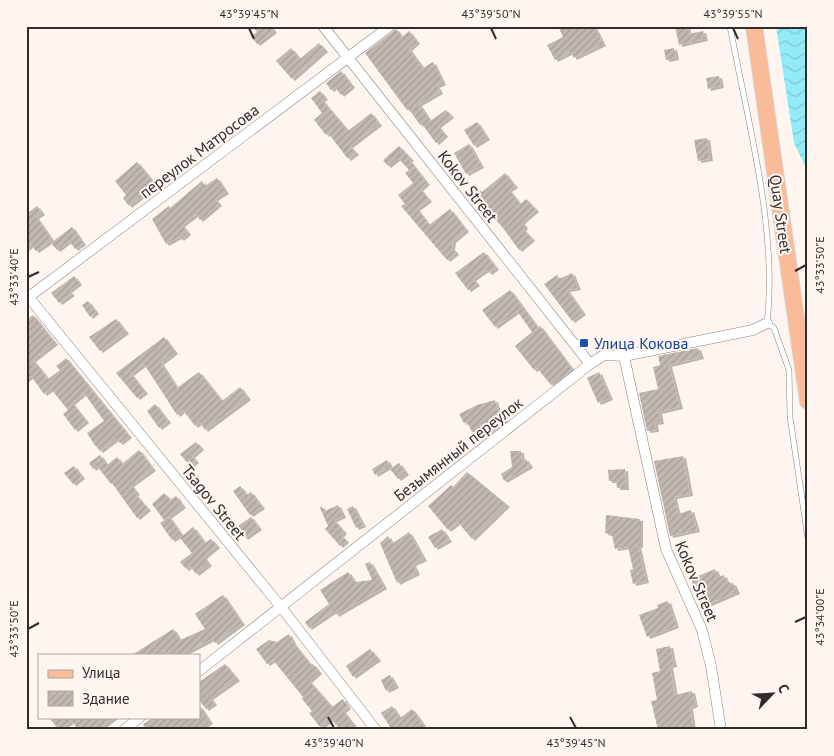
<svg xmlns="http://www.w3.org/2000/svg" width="834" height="756" viewBox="0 0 834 756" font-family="'PT Sans',sans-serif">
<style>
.water{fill:url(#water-waves)}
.building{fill:url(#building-hatch);filter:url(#shadow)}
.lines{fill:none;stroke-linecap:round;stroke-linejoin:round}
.service-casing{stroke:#8b827c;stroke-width:6}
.minor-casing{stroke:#8b827c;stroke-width:11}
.primary-casing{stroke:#d6d5d4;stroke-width:18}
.service{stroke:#fff;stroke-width:5}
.minor{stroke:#fff;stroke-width:10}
.primary{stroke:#fabb98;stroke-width:16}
.ticks{fill:none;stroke:#302c2a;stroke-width:2}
.transit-dot{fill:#1a4fb4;stroke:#fef5f0;stroke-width:2}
.labels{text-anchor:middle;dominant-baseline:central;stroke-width:4;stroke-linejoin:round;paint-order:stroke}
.street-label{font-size:16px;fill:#302c2a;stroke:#fef5f0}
.transit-label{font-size:16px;fill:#164399;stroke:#fef5f0;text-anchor:start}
.neatline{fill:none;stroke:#302c2a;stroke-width:2}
.ticks-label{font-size:12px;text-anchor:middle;fill:#302c2a}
</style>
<defs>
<pattern id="water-waves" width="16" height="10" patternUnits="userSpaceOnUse" patternTransform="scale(1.25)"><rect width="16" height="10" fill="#93eaf8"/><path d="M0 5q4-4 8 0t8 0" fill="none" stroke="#7fc9d5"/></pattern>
<pattern id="building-hatch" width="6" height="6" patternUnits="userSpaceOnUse" patternTransform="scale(1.25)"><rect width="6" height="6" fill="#c2b8b2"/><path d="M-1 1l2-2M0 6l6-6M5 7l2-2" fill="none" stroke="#a79e99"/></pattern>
<filter id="shadow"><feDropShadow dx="3" dy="2" stdDeviation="0" flood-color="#0004"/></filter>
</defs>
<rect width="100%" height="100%" fill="#fef5f0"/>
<polygon class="water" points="776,26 808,26 808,172 794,143"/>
<g class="building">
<polygon points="252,26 270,26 274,31 257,44 251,36 257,32"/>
<polygon points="558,26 594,26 603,44 574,58 571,52 555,60 547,45 563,37"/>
<polygon points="675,26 687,26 689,34 703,31 705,39 679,45"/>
<polygon points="396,29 402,37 409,31 417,42 409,49 423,68 433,62 443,83 437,86 440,92 419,104 430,121 446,110 451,116 438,126 445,135 436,143 422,124 420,125 409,109 407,110 365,53"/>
<polygon points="319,43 325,50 292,79 276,61 291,48 300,59"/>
<polygon points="674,48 676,58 666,60 664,50"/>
<polygon points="341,71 352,86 341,95 335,87 331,90 326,83"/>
<polygon points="719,76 721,86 708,89 706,78"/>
<polygon points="320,91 325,98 322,100 348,131 371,113 379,124 350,146 356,153 348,159 328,133 326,135 314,120 322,113 311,98"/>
<polygon points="477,122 487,138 474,146 464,130"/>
<polygon points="707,138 710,159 698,161 694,140"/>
<polygon points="469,144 481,166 466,174 454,153"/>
<polygon points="399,146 411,159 409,160 427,183 420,189 429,200 417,209 429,225 450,209 466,230 453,241 452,248 456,253 447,260 401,206 405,204 398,195 413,183 405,173 409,170 398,158 388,166 383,160"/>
<polygon points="137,162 156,185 129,206 123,198 126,195 115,181"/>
<polygon points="505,173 515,186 509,190 520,204 526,199 536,210 522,222 525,227 523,229 532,239 519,250 503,228 474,194 480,190 482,192"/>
<polygon points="217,178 226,192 215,199 219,204 200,220 196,214 182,225 188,233 181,239 179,237 166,244 152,219 169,206 170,208 202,181 205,186"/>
<polygon points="37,206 42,213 36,217 52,240 36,251 31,245 26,249 26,214"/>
<polygon points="72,227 83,243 75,249 69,241 57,250 51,243"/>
<polygon points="484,252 496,268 489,273 486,270 473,279 477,284 468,290 455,273"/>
<polygon points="572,273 578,288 567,290 583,313 572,321 544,284 557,275 559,279"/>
<polygon points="74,276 79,283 69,291 72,294 59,303 51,293"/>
<polygon points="510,290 538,328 540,326 572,369 551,385 537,368 534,370 515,346 532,332 517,311 495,327 482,310"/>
<polygon points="88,301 96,312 90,317 82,305"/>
<polygon points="33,315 55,343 33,360 29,355 48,379 60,370 56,366 66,358 129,436 120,443 116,439 100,451 94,444 87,433 104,421 84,393 72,403 86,421 75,430 63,414 68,410 51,389 44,394 31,376 26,380 26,320"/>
<polygon points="116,319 126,332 100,351 89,337"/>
<polygon points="164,337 175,352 161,363 177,388 199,372 222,401 240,387 248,398 205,430 200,422 195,426 183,410 177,415 144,364 131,374 145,392 137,398 116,373"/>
<polygon points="698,348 701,357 669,365 680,407 659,412 661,422 655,423 656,430 647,431 639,393 658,389 653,367 660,365 658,356"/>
<polygon points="599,372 610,398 598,403 587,378"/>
<polygon points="495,400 498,411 505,420 476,440 467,422 464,423 459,414 477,405"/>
<polygon points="155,404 168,421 159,428 147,411"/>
<polygon points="196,442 201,448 192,456 196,461 190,466 180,454"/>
<polygon points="139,450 153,469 131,485 137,493 135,494 148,509 137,518 112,483 111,484 97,466 93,469 89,463 100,455 107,465 117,457 122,464"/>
<polygon points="510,451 521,451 522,461 526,459 530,466 504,481 501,474 512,467"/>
<polygon points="683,456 690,494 674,497 678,514 691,510 697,530 670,536 654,461"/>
<polygon points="387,460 390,466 375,475 372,469"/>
<polygon points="399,463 406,473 398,479 390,469"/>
<polygon points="74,466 82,477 73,484 64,473"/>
<polygon points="625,469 626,488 617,488 616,481 609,481 608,470"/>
<polygon points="467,472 507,505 472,539 458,522 448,530 428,506 451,485 453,487"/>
<polygon points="240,486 247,495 251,492 262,507 250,515 233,491"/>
<polygon points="164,493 170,500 176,496 183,506 164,520 152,504"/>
<polygon points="338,505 343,516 334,520 344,532 341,535 346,541 340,546 325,529 328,526 320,508 321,506 325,511"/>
<polygon points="353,506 363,525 356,528 347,509"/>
<polygon points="606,515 640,519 640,546 638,546 646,581 633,584 630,570 633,569 628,547 615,549 612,535 605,533"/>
<polygon points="169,517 181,534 172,540 160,523"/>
<polygon points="251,517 259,528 245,538 237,527"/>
<polygon points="193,527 205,543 211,539 217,546 204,557 209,564 196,574 190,566 186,569 180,562 192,553 180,538"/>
<polygon points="442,529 449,540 435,548 428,537"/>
<polygon points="409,532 424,559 413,564 417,573 397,583 380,543 388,536 392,544"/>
<polygon points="370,562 384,587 336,615 334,611 309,628 305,622 329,604 320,590 348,572 355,582 372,580 365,564"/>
<polygon points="715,569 719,577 724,575 726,581 728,580 730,584 733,583 737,592 702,607 691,579"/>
<polygon points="223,595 242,623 215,643 212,639 187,652 189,655 167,655 164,650 157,655 132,655 173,629 180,640 205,629 195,614"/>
<polygon points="668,601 676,626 647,637 639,615 658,608 657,605"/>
<polygon points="289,634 294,644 311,665 313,664 319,672 309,681 332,707 343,699 348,707 343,711 358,730 340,730 332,719 320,727 309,713 312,711 302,699 303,697 273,660 267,664 256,649 269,640 277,642"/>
<polygon points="670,646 674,665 670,666 675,695 692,691 695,705 690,707 693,728 658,730 651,701 657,700 652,673 660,671 656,649"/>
<polygon points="370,649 378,659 353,677 346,666"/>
<polygon points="225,664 237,679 210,698 214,703 206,709 199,700 199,682"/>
<polygon points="390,675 396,686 386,691 381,680"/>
<polygon points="199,705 210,722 202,727 204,730 191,730 189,727 184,730 147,730 143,724 155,717 199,717"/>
<polygon points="392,706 400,718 412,709 427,730 392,730 381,713"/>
<polygon points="55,717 115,717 98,730 78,730 72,721 59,730 51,720"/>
</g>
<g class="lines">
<g class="service-casing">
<path id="service" d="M730,26C747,120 778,228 767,323L774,328L789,370L790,417L808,539"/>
</g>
<g class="minor-casing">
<g id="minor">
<polyline points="323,26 590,364"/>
<polyline points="26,294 281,607 376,730"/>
<polyline points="26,299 390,26"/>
<polyline points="624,356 666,549 702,630 711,666 721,730"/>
<polyline points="199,671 590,364 604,355 624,356 753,330 767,323"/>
<polyline points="124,730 140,717"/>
</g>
</g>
<g class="primary-casing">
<polyline id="primary" points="754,26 808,401"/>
</g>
<use href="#service" class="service"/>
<use href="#minor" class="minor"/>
<use href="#primary" class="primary"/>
</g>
<path class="ticks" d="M249,28L254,39M491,28L496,39M733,28L738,39M795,271L806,265M28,277L39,272M795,622L806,617M28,629L39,623M328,717L334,728M570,717L576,728"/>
<rect class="transit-dot" x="579" y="338" width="10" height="10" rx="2.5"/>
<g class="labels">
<g class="street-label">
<text transform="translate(199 151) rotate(-37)">переулок Матросова</text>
<text transform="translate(468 186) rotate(52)">Kokov Street</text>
<text transform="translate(781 214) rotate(82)">Quay Street</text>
<text transform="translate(458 449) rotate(-38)">Безымянный переулок</text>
<text transform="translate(214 502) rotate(51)">Tsagov Street</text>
<text transform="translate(697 581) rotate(67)">Kokov Street</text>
</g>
<g class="transit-label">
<text x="594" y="343">Улица Кокова</text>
</g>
</g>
<rect width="834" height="756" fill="none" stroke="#fef5f0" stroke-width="55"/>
<rect x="38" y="654" width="162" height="65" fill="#fef5f0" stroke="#aca5a1"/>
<rect x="48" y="670" width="25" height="8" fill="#fabb98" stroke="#aca5a1"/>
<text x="82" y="678" font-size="15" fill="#302c2a">Улица</text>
<rect x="48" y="691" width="25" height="15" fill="url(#building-hatch)" stroke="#aca5a1"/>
<text x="82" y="704" font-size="15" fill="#302c2a">Здание</text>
<g transform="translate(772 694) rotate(65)" stroke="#fef5f0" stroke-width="4" paint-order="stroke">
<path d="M0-4L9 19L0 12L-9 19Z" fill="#302c2a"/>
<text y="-8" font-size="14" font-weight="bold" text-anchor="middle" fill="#302c2a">С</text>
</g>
<rect x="28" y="28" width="778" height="700" class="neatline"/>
<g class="ticks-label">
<text x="249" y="18">43°39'45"N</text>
<text x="491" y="18">43°39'50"N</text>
<text x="733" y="18">43°39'55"N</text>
<text transform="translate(820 265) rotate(-90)" y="4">43°33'50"E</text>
<text transform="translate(14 277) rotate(-90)" y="4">43°33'40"E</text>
<text transform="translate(820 617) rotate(-90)" y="4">43°34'00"E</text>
<text transform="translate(14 629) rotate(-90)" y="4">43°33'50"E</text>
<text x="334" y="747">43°39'40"N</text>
<text x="576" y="747">43°39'45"N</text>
</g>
</svg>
